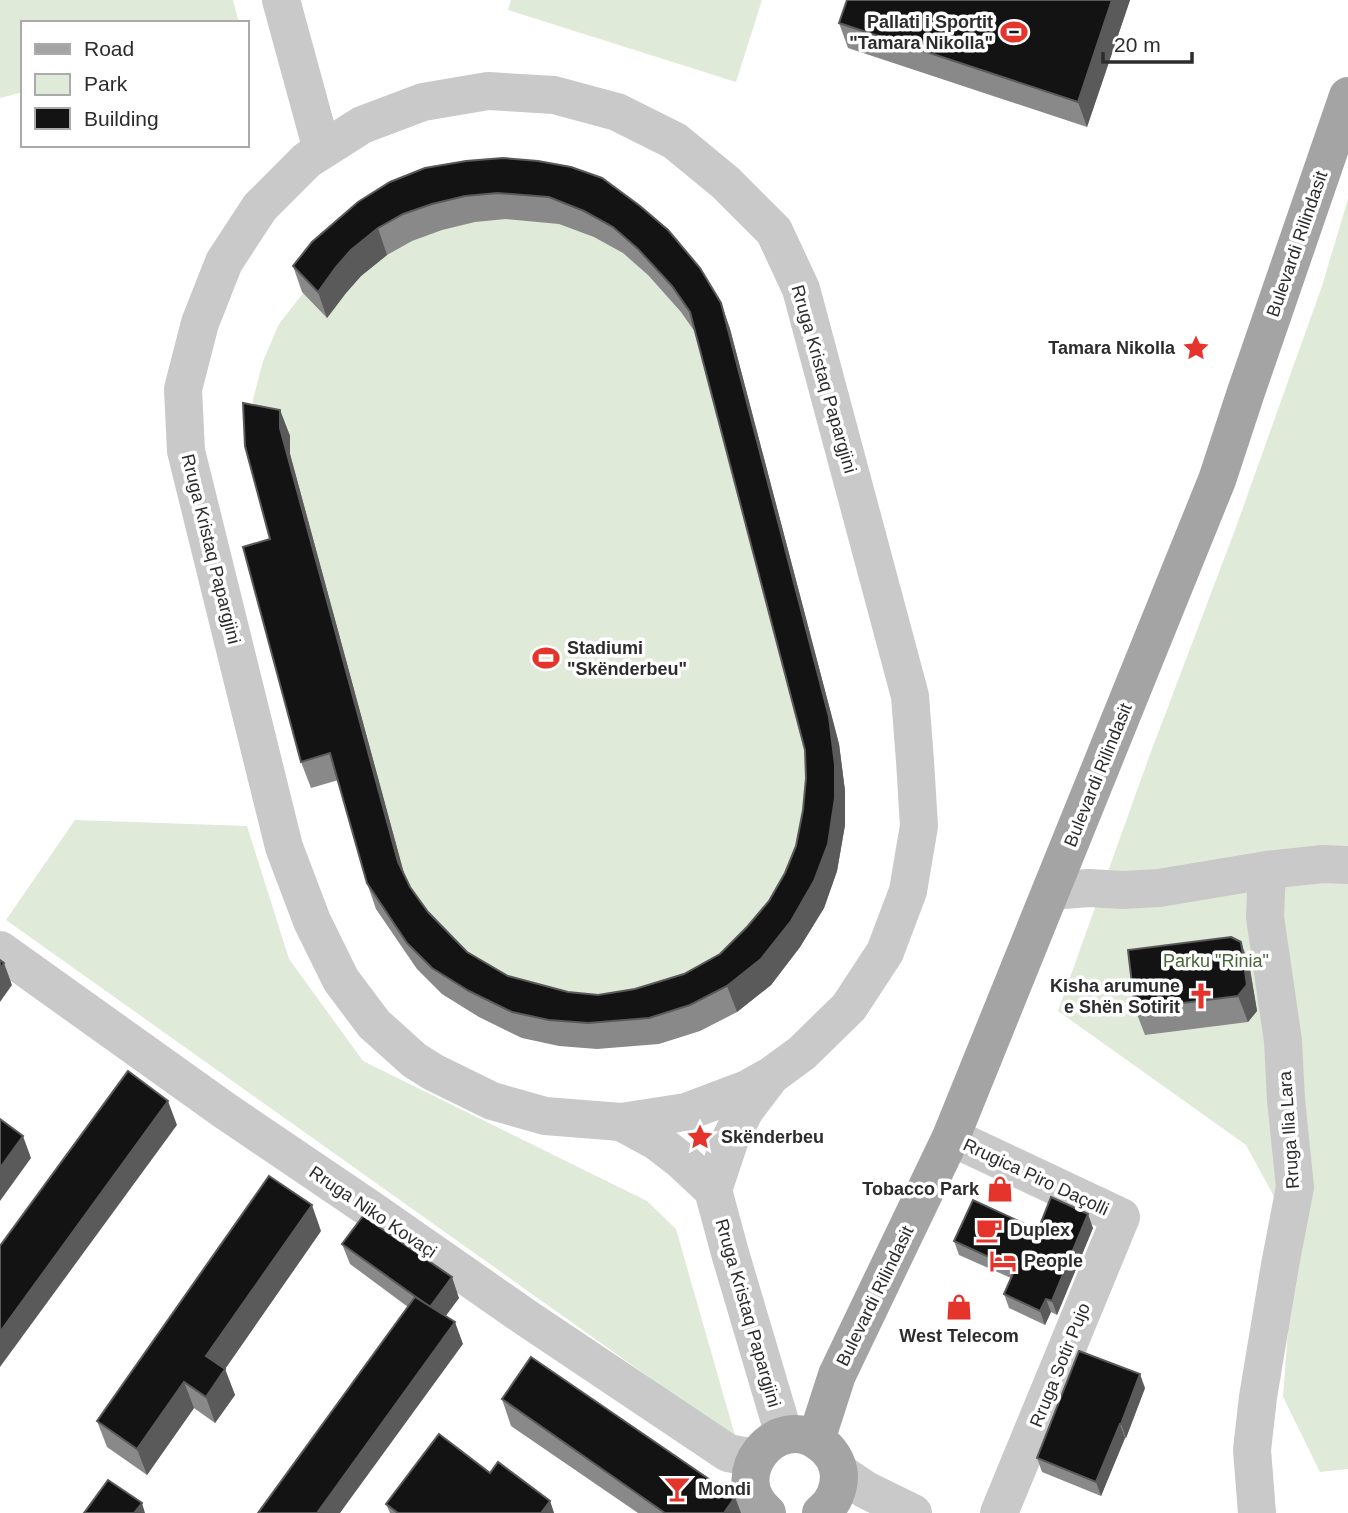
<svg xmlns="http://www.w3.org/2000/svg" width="1348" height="1513" viewBox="0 0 1348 1513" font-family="Helvetica,sans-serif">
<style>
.green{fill:#e0ead8}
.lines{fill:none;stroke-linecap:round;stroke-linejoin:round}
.minor{stroke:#c9c9c9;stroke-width:38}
.major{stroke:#a4a4a4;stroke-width:38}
.wall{fill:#898989}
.shaded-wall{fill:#5a5a5a}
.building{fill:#131313;stroke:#5a5a5a;stroke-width:2}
.labels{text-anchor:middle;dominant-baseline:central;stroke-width:7;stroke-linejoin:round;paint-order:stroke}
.poi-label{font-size:18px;font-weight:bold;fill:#2c2c2c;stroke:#fff;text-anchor:start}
.street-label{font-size:18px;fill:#2c2c2c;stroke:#fff}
.park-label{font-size:18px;fill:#496739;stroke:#fff}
</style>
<rect width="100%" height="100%" fill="#fff"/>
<g class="green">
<polygon points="0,0 233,0 239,23 23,23 23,92 0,98"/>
<polygon points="511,0 762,0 736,82 508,10"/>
<polygon points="513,184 710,294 730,329 839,744 845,791 845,825 837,871 824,908 800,947 771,985 737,1012 700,1031 522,1038 479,1017 442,994 417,969 376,909 340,780 311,788 253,429 253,400 263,361 279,324 322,269"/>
<polygon points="1348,199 1348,1469 1320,1472 1283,1397 1295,1235 1246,1145 1058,1011 1149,757 1235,530 1322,286"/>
<polygon points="75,820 247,826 289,959 363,1061 647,1201 676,1229 736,1439 6,920"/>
</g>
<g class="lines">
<g class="minor">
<polyline points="281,0 322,150"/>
<polygon points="488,91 554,95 617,112 675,141 726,183 774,231 801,289 910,696 915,761 919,826 908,891 885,952 849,1007 802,1053 772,1075 747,1089 686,1112 621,1122 545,1116 492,1101 433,1072 414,1060 374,1024 341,980 312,921 284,847 186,451 183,389 200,323 224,262 260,207 307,160 362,125 423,102"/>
<polyline points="1051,891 1089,888 1123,890 1159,888 1267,870 1323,864 1348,865"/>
<polyline points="0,950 224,1110 370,1209 525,1317 728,1453 755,1458"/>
<polyline points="621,1122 656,1141 682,1161 713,1190 730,1253 784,1435"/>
<polyline points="951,1137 1121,1217 999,1513"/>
<polyline points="713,1190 729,1142 745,1110 770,1077"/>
<polyline points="839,1472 866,1490 913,1513"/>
<polyline points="1257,1513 1252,1450 1258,1397 1280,1265 1295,1187 1286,1100 1283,1041 1265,917 1267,870"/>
</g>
<g class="major">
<polyline points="816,1440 837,1375 951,1137 1217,480 1246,392 1348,96"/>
<path d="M767,1513C723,1477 776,1410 820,1443C830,1450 838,1462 839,1475C839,1490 833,1504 821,1513"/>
</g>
</g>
<g class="wall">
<polygon points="847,0 1130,0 1087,127 848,48 839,23"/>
<polygon points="538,161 721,303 730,329 839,744 845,791 845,825 837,871 824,908 800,947 771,985 737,1012 700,1031 659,1044 597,1049 559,1046 522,1038 479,1017 442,994 417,969 376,909 367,883 338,780 311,788 301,762 270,539 280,410 290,436 290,454 404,874 410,887 428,912 467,952 508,976 568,992 598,995 635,989 684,974 720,954 747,927 769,901 785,873 796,846 803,810 806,778 805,750 695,332 681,312 648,275 623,253 594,237 559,224 506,219 475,222 442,230 412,241 387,255 361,276 346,293 327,318 302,292 293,266 312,242"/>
<polygon points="1241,942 1250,969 1257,1011 1248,1022 1145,1035 1135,1009"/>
<polygon points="1093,1228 1057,1315 1051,1312 1045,1325 1009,1308 1004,1294 1011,1278 959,1255 954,1241 1038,1230"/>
<polygon points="321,1231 225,1369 235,1395 215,1423 194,1408 147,1475 107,1447 97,1421"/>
<polygon points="342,1244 459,1298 445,1316 463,1344 408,1307 350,1264"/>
<polygon points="1145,1388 1126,1438 1125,1438 1101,1496 1042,1472 1037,1458"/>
<polygon points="502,1399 735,1497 741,1513 638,1513 511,1426"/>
<polygon points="490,1473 550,1501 554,1513 390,1513 386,1504"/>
</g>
<g class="shaded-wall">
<polygon points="1112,0 1130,0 1087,127 1078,102"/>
<polygon points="378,228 387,255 361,276 346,293 327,318 318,292 336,267 351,250"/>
<polygon points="721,303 730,329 839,744 845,791 845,825 837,871 824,908 800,947 771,985 737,1012 727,986 791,921 829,717"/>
<polygon points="280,410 290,436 290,454 408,888 398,862 280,428"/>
<polygon points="1241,942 1250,969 1257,1011 1248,1022 1238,996"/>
<polygon points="4,963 12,985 0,1002 0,969"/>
<polygon points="168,1101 177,1125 0,1367 0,1332"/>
<polygon points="23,1136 31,1158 0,1201 0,1168"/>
<polygon points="312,1205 321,1231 216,1382 206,1356"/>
<polygon points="1088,1214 1093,1228 1057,1315 1052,1301"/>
<polygon points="452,1277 459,1298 437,1328 430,1308"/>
<polygon points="1046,1299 1051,1312 1045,1325 1040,1311"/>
<polygon points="455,1322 463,1344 340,1513 317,1513"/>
<polygon points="225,1369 235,1395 215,1423 206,1397"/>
<polygon points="1140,1374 1145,1388 1126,1438 1121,1424"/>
<polygon points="184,1382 194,1408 147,1475 137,1449"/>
<polygon points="1120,1424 1125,1438 1101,1496 1096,1482"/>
<polygon points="735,1497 741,1513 724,1513"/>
<polygon points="550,1501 554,1513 541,1513"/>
<polygon points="142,1503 145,1513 134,1513"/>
</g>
<g class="building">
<polygon points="847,0 1112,0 1078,102 839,23"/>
<polygon points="503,158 538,161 571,167 602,178 640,206 668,230 700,268 721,303 829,717 835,765 835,798 828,844 814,881 791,921 761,959 727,986 690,1005 649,1018 588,1023 549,1020 512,1012 469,991 432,968 407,943 367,883 330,753 301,762 243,547 270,539 245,446 243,403 280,410 280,428 398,862 410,887 428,912 467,952 508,976 568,992 598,995 635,989 684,974 720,954 747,927 769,901 785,873 796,846 803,810 806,778 805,750 690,312 672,286 638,249 613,227 584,211 549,197 497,193 465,196 432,204 403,214 378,228 351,250 336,267 318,292 293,266 312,242 358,202 390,182 425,168 466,161"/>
<polygon points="1231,937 1241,942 1247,985 1238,996 1135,1009 1128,950"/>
<polygon points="0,960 4,963 0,969"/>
<polygon points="128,1071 168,1101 0,1332 0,1246"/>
<polygon points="0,1119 23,1136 0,1168"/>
<polygon points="269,1176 312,1205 206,1356 225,1369 206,1397 184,1382 137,1449 97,1421"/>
<polygon points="1051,1197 1088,1214 1052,1301 1046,1299 1040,1311 1004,1294 1015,1269 954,1241 973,1200 1038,1230"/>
<polygon points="363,1216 452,1277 430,1307 342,1244"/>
<polygon points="415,1297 455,1322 317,1513 258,1513"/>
<polygon points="1079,1351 1140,1374 1121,1424 1120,1424 1096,1482 1037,1458"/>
<polygon points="531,1357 735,1497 724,1513 665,1513 502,1399"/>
<polygon points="439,1434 490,1473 498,1462 550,1501 541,1513 398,1513 386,1504"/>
<polygon points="108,1480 142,1503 134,1513 84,1513"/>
</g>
<defs>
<g id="stadium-bare" transform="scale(2.1)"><path d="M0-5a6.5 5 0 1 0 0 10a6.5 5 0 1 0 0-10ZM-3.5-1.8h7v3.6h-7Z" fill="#e5342b" stroke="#fff" stroke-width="2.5" paint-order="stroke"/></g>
<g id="sight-bare" transform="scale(2.1)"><path d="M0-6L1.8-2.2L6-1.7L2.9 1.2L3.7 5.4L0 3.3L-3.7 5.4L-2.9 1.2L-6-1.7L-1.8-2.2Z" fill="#e5342b" stroke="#fff" stroke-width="2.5" paint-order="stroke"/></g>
<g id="church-bare" transform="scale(2.1)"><path d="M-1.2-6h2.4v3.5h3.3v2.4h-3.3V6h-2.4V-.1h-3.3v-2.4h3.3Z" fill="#e5342b" stroke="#fff" stroke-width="2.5" paint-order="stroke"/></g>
<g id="shop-bare" transform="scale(2.1)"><path d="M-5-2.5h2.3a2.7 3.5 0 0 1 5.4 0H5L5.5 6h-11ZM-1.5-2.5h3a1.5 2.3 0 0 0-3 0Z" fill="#e5342b" stroke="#fff" stroke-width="2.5" paint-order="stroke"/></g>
<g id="cafe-bare" transform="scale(2.1)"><path d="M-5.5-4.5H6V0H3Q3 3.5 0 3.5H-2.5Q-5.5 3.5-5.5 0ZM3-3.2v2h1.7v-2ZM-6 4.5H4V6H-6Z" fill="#e5342b" stroke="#fff" stroke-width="2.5" paint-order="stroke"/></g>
<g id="hotel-bare" transform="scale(2.1)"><path d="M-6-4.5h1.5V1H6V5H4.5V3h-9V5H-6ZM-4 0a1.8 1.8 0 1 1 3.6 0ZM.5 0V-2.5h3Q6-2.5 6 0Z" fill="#e5342b" stroke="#fff" stroke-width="2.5" paint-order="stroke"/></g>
<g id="bar-bare" transform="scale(2.1)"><path d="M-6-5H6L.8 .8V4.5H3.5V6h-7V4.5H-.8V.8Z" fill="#e5342b" stroke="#fff" stroke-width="2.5" paint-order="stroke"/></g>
</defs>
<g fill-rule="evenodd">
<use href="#stadium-bare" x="1014" y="32"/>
<use href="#sight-bare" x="1196" y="348"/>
<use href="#stadium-bare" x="546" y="658"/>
<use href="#church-bare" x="1201" y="996"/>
<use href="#sight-bare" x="700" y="1137"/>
<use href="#shop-bare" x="1000" y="1189"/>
<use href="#cafe-bare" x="989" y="1230"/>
<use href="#hotel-bare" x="1003" y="1261"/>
<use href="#shop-bare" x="959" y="1307"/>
<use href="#bar-bare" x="677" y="1489"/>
</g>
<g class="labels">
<g class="poi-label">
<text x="993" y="22" text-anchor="end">Pallati i Sportit<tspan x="993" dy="21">"Tamara Nikolla"</tspan></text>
<text x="1175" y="348" text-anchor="end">Tamara Nikolla</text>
<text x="567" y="648">Stadiumi<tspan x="567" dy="21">"Skënderbeu"</tspan></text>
<text x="1180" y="986" text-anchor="end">Kisha arumune<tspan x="1180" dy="21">e Shën Sotirit</tspan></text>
<text x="721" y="1137">Skënderbeu</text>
<text x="979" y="1189" text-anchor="end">Tobacco Park</text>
<text x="1010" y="1230">Duplex</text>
<text x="1024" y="1261">People</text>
<text x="959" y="1336" text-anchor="middle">West Telecom</text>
<text x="698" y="1489">Mondi</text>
</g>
<g class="street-label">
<text transform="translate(1297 244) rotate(-71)">Bulevardi Rilindasit</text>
<text transform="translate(824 379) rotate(74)">Rruga Kristaq Papargjini</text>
<text transform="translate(211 549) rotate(76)">Rruga Kristaq Papargjini</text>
<text transform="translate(1098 775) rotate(-68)">Bulevardi Rilindasit</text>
<text transform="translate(1289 1130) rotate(-94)">Rruga Ilia Lara</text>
<text transform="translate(1036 1177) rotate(25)">Rrugica Piro Daçolli</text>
<text transform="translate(373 1212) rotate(34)">Rruga Niko Kovaçi</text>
<text transform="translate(875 1296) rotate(-64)">Bulevardi Rilindasit</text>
<text transform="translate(748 1313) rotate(74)">Rruga Kristaq Papargjini</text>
<text transform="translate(1060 1365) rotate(-68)">Rruga Sotir Pujo</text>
</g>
<g class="park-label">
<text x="1216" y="961">Parku "Rinia"</text>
</g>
</g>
<rect x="21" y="21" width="228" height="126" fill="#ffffff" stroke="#ababab" stroke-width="2"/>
<rect x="35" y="44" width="35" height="10" fill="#a4a4a4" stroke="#ababab" stroke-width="2"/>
<text x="84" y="56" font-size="21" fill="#2c2c2c">Road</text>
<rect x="35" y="74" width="35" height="21" fill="#e0ead8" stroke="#ababab" stroke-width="2"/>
<text x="84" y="91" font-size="21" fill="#2c2c2c">Park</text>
<rect x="35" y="108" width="35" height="21" fill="#131313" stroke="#ababab" stroke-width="2"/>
<text x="84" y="126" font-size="21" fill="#2c2c2c">Building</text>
<path d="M1103 52v10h89v-10" fill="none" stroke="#2c2c2c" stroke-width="3.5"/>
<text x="1114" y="52" font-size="21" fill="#2c2c2c" stroke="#ffffff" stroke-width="5" paint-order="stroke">20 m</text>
</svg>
